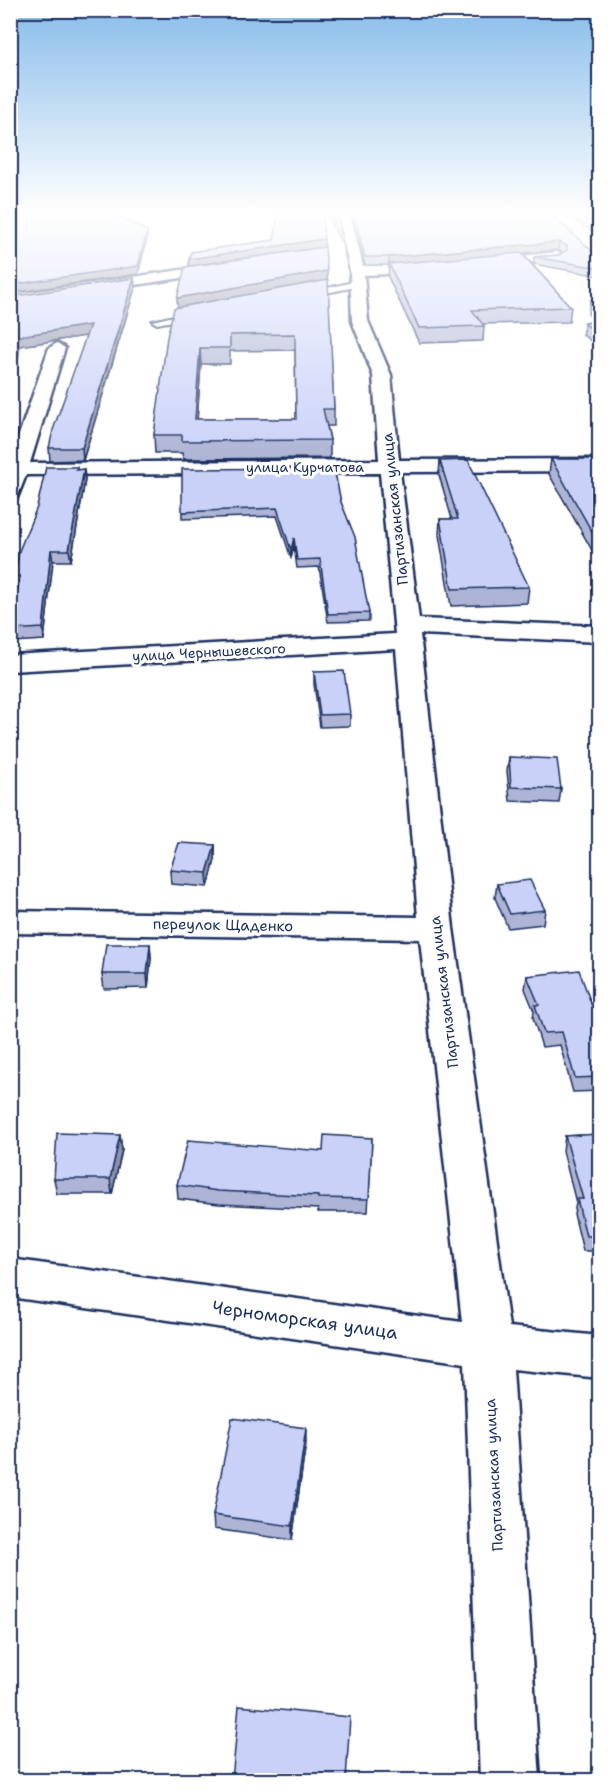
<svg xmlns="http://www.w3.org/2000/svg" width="610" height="1791" viewBox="0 0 610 1791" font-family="'Shantell Sans',sans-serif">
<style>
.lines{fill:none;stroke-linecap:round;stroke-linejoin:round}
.lane-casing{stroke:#1b2f5e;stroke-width:4}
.street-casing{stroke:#1b2f5e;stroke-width:5}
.lane{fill:#fff;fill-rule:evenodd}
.street{fill:#fff;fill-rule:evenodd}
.wall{fill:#adb4d5;stroke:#1b2f5e;stroke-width:1.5;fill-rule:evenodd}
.shaded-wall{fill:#8d92ae;stroke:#1b2f5e;stroke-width:1.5}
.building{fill:#c9d1f8;stroke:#1b2f5e;stroke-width:1.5;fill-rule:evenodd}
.labels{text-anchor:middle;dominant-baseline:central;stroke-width:6;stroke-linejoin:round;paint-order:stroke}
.far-street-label{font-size:14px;fill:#1b2f5e;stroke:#fff}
.street-label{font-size:15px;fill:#1b2f5e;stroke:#fff}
.near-street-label{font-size:18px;fill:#1b2f5e;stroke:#fff}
</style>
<rect width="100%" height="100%" fill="#fff"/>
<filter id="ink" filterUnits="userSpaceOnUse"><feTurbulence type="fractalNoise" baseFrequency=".0167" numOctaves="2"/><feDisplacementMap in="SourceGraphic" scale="12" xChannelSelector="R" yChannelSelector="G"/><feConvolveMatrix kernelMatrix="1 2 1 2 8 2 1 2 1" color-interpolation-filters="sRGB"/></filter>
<g filter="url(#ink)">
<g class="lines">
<g class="lane-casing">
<g id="lane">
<polygon points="357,281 360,282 360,286 302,298 298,295"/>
<polygon points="196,311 199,312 199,316 157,324 152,321"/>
</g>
</g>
<g class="street-casing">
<g id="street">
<polygon points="337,210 349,210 363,266 433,264 440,268 433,272 364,275 368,321 391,375 399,460 600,459 600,471 400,472 419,619 600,626 600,642 420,634 453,928 509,1327 600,1336 600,1378 513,1369 540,1780 480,1780 465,1363 10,1297 10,1259 462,1322 420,939 10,933 10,911 418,917 396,649 10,671 10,655 395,634 380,473 26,475 17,498 10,500 10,461 49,348 57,343 65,348 30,463 379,460 373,375 352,321 350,271"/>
<polygon points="558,252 565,256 563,259 481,268 474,264 481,260"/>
<polygon points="229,263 234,264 236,267 234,270 10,304 10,295"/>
</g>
</g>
<use href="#lane" class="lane"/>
<use href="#street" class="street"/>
</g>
<g class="wall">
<polygon points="10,210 147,231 147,239 138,274 18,292 10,288"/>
<polygon points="323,210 337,210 342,235 342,243"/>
<polygon points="351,210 552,210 550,213 600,258 600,276 534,264 534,257 559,255 563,252 558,250 522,253 571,307 569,322 482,324 484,326 483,341 419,343 388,277 389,265 365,265"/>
<polygon points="556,210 600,210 600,235"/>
<path d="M324,239L327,271L334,409V426H327L330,440V458L183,459L182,453H155L154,435L178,307L177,298L189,266V259L274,240ZM295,350L296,419H197L201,364H230V351Z"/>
<polygon points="134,278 135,288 83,460 50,461 49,448 86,336 20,346 10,297"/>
<polygon points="600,296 600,348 583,335 584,323 593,322 588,313 590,301"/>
<polygon points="551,459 600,463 600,552 593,552 549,474"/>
<polygon points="440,461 529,587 527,603 451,606 439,535 440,519 452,519 439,475"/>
<polygon points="77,467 77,470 84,469 85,480 71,561 53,561 44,640 13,642 11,630 18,588 16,588 15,576"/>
<polygon points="341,502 369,613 369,621 328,622 319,567 297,568 294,546 291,558 277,516 182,519 182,512"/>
<polygon points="314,672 350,714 350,726 320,727 314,684"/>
<polygon points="509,757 561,789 559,803 510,801 507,771"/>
<polygon points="215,845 215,860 208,887 171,884 170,870"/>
<polygon points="497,884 545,910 543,924 508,928 495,898"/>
<polygon points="150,944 151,958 148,988 104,989 102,974"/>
<polygon points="527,976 600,1028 600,1091 573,1092 560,1045 542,1047 533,1018 534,1011 525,989"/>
<polygon points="600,1134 600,1251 583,1251 574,1214 576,1203 563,1151 565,1136"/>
<polygon points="120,1135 122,1150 112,1194 57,1194 54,1179"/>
<polygon points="372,1138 368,1212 318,1212 318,1209 219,1204 178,1199 177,1185 323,1151"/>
<polygon points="306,1442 292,1540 214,1529 213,1515"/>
</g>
<g class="shaded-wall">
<polygon points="147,231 147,239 138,274 18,292 17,284"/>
<polygon points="324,239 324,247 189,266 189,259"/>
<polygon points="559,242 558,250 389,265 389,257"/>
<polygon points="327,271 327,284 178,312 177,298"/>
<polygon points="134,278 135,288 83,460 82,448"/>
<polygon points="90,325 91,335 20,346 10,422 10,398 19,336"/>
<polygon points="200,348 201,364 196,437 195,419"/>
<polygon points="84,469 85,480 71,561 69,550"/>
<polygon points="294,538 294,546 291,558 291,550"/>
<polygon points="51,550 53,561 44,640 43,628"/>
<polygon points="215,845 215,860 208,887 207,873"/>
<polygon points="150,944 151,958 148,988 147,974"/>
<polygon points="120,1135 122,1150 112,1194 110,1179"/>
<polygon points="11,1155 13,1166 11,1188 10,1185"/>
<polygon points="306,1428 306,1442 292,1540 292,1526"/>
</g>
<g class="building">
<polygon points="10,210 108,210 147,231 138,266 17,284 10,281"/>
<polygon points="279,210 322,210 324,239 189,259 191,252 274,240"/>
<polygon points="327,210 337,210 342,235"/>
<polygon points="353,210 548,210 547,211 600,258 600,268 534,257 559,255 567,250 567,246 559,242 389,257 365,257"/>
<polygon points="569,210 600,210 600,227"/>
<polygon points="325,247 327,271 177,298 185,267"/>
<polygon points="521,253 571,307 472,310 484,326 419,328 389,264"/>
<polygon points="134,278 82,448 49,448 53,430 90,325 19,336 10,398 10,297"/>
<path d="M328,280L334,409H323L330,440L182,441V435H154L167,337L174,308ZM295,334L296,419H195L200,348H230V335Z"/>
<polygon points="600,296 600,319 590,301"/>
<polygon points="600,322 600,335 584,323"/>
<polygon points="551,459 591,459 594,463 600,463 600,536 595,537"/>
<polygon points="468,460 529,587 452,589 440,519 458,519 440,461"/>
<polygon points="46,467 77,467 76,470 84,469 69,550 51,550 43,628 11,630 20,576 15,576 19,551 37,507"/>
<polygon points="334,468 341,502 355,537 369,613 328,614 320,559 297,560 294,538 291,550 277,508 182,512 182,469"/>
<polygon points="344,671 350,714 320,715 314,672"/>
<polygon points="509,757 557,759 561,789 511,787"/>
<polygon points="179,843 215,845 207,873 170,870"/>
<polygon points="530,880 545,910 510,914 497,884"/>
<polygon points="106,944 150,944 147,974 102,974"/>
<polygon points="579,970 600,1028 600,1077 575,1078 562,1032 544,1033 535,1005 539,1005 527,976"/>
<polygon points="57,1133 120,1135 110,1179 54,1179"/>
<polygon points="600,1134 600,1236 586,1236 577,1199 583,1199 565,1136"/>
<polygon points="324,1135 372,1138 369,1199 318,1198 318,1196 218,1191 177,1185 188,1140 323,1151"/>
<polygon points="232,1418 306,1428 292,1526 213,1515"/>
<polygon points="239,1706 350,1717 346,1780 232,1780"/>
</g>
</g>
<linearGradient id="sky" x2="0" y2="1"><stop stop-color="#86bbeb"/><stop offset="0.46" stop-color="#fff"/><stop offset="1" stop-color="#fff" stop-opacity="0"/></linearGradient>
<rect width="610" height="460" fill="url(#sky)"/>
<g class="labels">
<g class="far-street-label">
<text x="305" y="467">улица Курчатова</text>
<text transform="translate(209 652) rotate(-3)">улица Чернышевского</text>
</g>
<g class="street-label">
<text transform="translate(395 509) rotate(-96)">Партизанская улица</text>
<text transform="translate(223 925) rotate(1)">переулок Щаденко</text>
<text transform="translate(444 992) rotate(-97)">Партизанская улица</text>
<text transform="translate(494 1475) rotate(-93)">Партизанская улица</text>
</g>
<g class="near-street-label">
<text transform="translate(305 1320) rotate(8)">Черноморская улица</text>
</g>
</g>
<rect width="610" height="1791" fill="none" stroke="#fff" stroke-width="36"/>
<rect x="18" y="18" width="574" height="1755" fill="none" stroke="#1b2f5e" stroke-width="2" filter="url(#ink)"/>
</svg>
